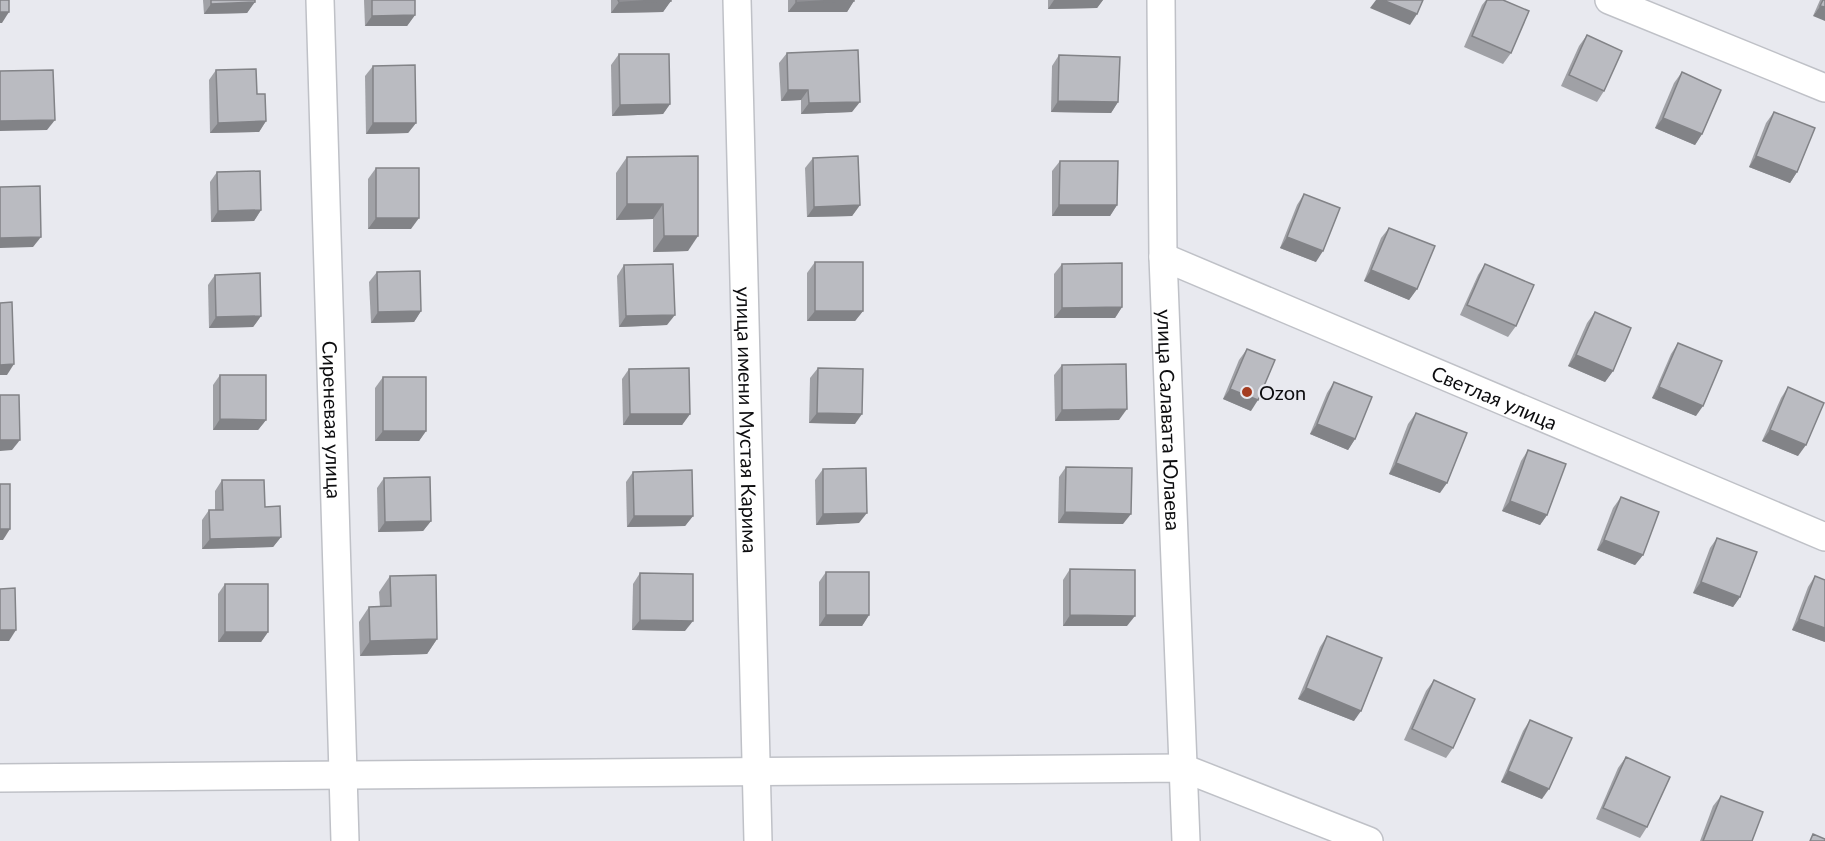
<svg xmlns="http://www.w3.org/2000/svg" width="1825" height="841" viewBox="0 0 1825 841" font-family="Lato,sans-serif">
<style>
.lines{fill:none;stroke-linecap:round;stroke-linejoin:round}
.street-casing{stroke:#bfc1c7;stroke-width:30}
.street{stroke:#fff;stroke-width:27}
.wall{fill:#a0a1a6}
.shaded-wall{fill:#828387}
.building{fill:#babbc1;stroke:#828387;stroke-width:1.5}
.poi-dot{fill:#a43c20;stroke:#e8e9ef;stroke-width:2}
.labels{text-anchor:middle;dominant-baseline:central;stroke-width:4.5;stroke-linejoin:round;paint-order:stroke}
.poi-label{font-size:20px;fill:#0d0d0f;stroke:#e8e9ef;text-anchor:start}
.street-label{font-size:20px;fill:#0d0d0f;stroke:#e8e9ef}
</style>
<rect width="100%" height="100%" fill="#e8e9ef"/>
<g class="lines">
<g class="street-casing">
<g id="street">
<path id="s1" d="M320,0L345,841"/>
<path id="s2" d="M737,0L758,841"/>
<path id="s3" d="M1161,0L1163,257L1186,841"/>
<polyline points="1609,0 1825,88"/>
<path id="s4" d="M1163,257L1825,537"/>
<polyline points="0,778 1183,768 1369,841"/>
</g>
</g>
<use href="#street" class="street"/>
</g>
<g class="wall">
<polygon points="203,0 255,0 247,13 204,14"/>
<polygon points="364,0 415,0 415,15 407,26 365,26"/>
<polygon points="611,0 671,0 663,12 611,13"/>
<polygon points="788,0 854,0 847,12 788,12"/>
<polygon points="1048,0 1103,0 1097,8 1048,9"/>
<polygon points="1486,0 1503,0 1511,53 1503,64 1464,47 1482,5"/>
<polygon points="1820,0 1825,0 1813,16"/>
<polygon points="1587,35 1604,91 1597,102 1561,86 1579,46"/>
<polygon points="787,53 852,112 801,114 801,100 781,101 779,63"/>
<polygon points="619,54 670,104 663,114 612,116 611,65"/>
<polygon points="1059,55 1118,102 1111,113 1051,112 1052,66"/>
<polygon points="373,66 416,123 408,133 366,134 365,76"/>
<polygon points="216,70 257,94 266,121 259,132 210,133 209,80"/>
<polygon points="1682,72 1702,134 1695,145 1655,128 1674,83"/>
<polygon points="1774,112 1797,172 1790,183 1749,167 1766,123"/>
<polygon points="698,156 688,251 653,252 653,219 616,220 616,173 627,157"/>
<polygon points="813,158 860,205 852,216 807,217 805,168"/>
<polygon points="1060,161 1117,205 1110,216 1052,216 1052,171"/>
<polygon points="376,168 411,229 368,229 368,179"/>
<polygon points="217,172 261,210 254,221 211,222 210,182"/>
<polygon points="1304,194 1316,262 1280,248 1297,205"/>
<polygon points="1389,228 1417,289 1409,300 1364,281 1381,238"/>
<polygon points="815,262 863,311 855,321 807,321 807,273"/>
<polygon points="1062,264 1122,307 1115,318 1054,318 1054,274"/>
<polygon points="1485,264 1516,326 1508,337 1460,315 1478,275"/>
<polygon points="624,265 667,325 619,327 617,276"/>
<polygon points="377,272 421,311 414,322 371,323 369,282"/>
<polygon points="215,275 261,316 253,327 209,328 208,285"/>
<polygon points="1595,312 1613,371 1605,382 1568,366 1587,323"/>
<polygon points="1678,343 1696,416 1652,398 1671,354"/>
<polygon points="1247,349 1251,411 1223,399 1239,360"/>
<polygon points="1062,365 1119,420 1055,421 1054,375"/>
<polygon points="818,368 855,424 809,423 810,378"/>
<polygon points="629,369 690,414 682,425 623,425 622,379"/>
<polygon points="220,375 266,420 258,430 213,430 213,385"/>
<polygon points="383,377 426,431 419,441 375,441 375,388"/>
<polygon points="1334,382 1355,439 1348,450 1310,434 1327,393"/>
<polygon points="1788,387 1798,456 1762,441 1781,398"/>
<polygon points="1416,413 1440,493 1389,474 1408,424"/>
<polygon points="1528,450 1547,515 1540,525 1502,511 1521,461"/>
<polygon points="1066,467 1123,524 1058,523 1059,477"/>
<polygon points="823,469 859,523 816,525 815,480"/>
<polygon points="633,472 693,516 685,526 627,527 626,482"/>
<polygon points="384,478 431,521 423,531 378,532 377,488"/>
<polygon points="222,480 265,507 281,537 273,547 202,549 202,520 209,510 215,510 215,491"/>
<polygon points="1621,497 1643,555 1635,565 1597,550 1613,508"/>
<polygon points="1717,538 1740,597 1733,607 1693,593 1710,548"/>
<polygon points="1070,569 1127,626 1063,626 1063,580"/>
<polygon points="826,572 869,615 862,626 819,626 819,582"/>
<polygon points="640,573 685,631 632,630 633,584"/>
<polygon points="390,576 437,639 427,654 360,656 359,622 369,607 380,607 379,592"/>
<polygon points="1815,576 1825,642 1792,630 1808,587"/>
<polygon points="225,584 268,632 261,642 218,642 218,594"/>
<polygon points="1327,636 1354,721 1298,699 1320,647"/>
<polygon points="1434,680 1453,748 1446,758 1404,740 1426,691"/>
<polygon points="1530,720 1542,799 1501,782 1523,731"/>
<polygon points="1626,757 1647,827 1640,838 1596,819 1618,768"/>
<polygon points="1721,796 1752,841 1700,841 1713,806"/>
</g>
<g class="shaded-wall">
<polygon points="1054,0 1103,0 1097,8 1048,9"/>
<polygon points="1376,0 1383,0 1417,14 1410,25 1370,8"/>
<polygon points="671,1 663,12 611,13 619,2"/>
<polygon points="854,1 847,12 788,12 796,2"/>
<polygon points="255,2 247,13 204,14 211,4"/>
<polygon points="1820,6 1825,7 1825,21 1813,16"/>
<polygon points="0,12 9,12 2,23 0,23"/>
<polygon points="415,15 407,26 365,26 372,16"/>
<polygon points="788,90 808,90 801,100 781,101"/>
<polygon points="1058,101 1118,102 1111,113 1051,112"/>
<polygon points="860,102 852,112 801,114 809,103"/>
<polygon points="670,104 663,114 612,116 620,105"/>
<polygon points="1663,118 1702,134 1695,145 1655,128"/>
<polygon points="55,120 47,130 0,131 0,121"/>
<polygon points="266,121 259,132 210,133 218,123"/>
<polygon points="373,123 416,123 408,133 366,134"/>
<polygon points="1756,156 1797,172 1790,183 1749,167"/>
<polygon points="627,204 663,204 653,219 616,220"/>
<polygon points="860,205 852,216 807,217 814,207"/>
<polygon points="1059,205 1117,205 1110,216 1052,216"/>
<polygon points="261,210 254,221 211,222 218,211"/>
<polygon points="376,218 419,218 411,229 368,229"/>
<polygon points="664,236 698,236 688,251 653,252"/>
<polygon points="41,237 33,247 0,248 0,238"/>
<polygon points="1287,237 1323,251 1316,262 1280,248"/>
<polygon points="1371,270 1417,289 1409,300 1364,281"/>
<polygon points="1122,307 1115,318 1054,318 1062,308"/>
<polygon points="421,311 414,322 371,323 378,312"/>
<polygon points="815,311 863,311 855,321 807,321"/>
<polygon points="675,315 667,325 619,327 626,316"/>
<polygon points="261,316 253,327 209,328 216,317"/>
<polygon points="1576,355 1613,371 1605,382 1568,366"/>
<polygon points="14,364 7,375 0,375 0,365"/>
<polygon points="1659,387 1703,406 1696,416 1652,398"/>
<polygon points="1230,389 1258,400 1251,411 1223,399"/>
<polygon points="1127,409 1119,420 1055,421 1062,410"/>
<polygon points="817,413 862,414 855,424 809,423"/>
<polygon points="630,414 690,414 682,425 623,425"/>
<polygon points="220,419 266,420 258,430 213,430"/>
<polygon points="1317,424 1355,439 1348,450 1310,434"/>
<polygon points="1770,430 1806,445 1798,456 1762,441"/>
<polygon points="383,431 426,431 419,441 375,441"/>
<polygon points="0,440 20,440 12,450 0,451"/>
<polygon points="1396,463 1447,483 1440,493 1389,474"/>
<polygon points="1510,501 1547,515 1540,525 1502,511"/>
<polygon points="1065,512 1131,514 1123,524 1058,523"/>
<polygon points="867,513 859,523 816,525 823,514"/>
<polygon points="634,516 693,516 685,526 627,527"/>
<polygon points="431,521 423,531 378,532 385,522"/>
<polygon points="0,529 10,529 3,540 0,540"/>
<polygon points="281,537 273,547 202,549 210,539"/>
<polygon points="1604,540 1643,555 1635,565 1597,550"/>
<polygon points="1701,582 1740,597 1733,607 1693,593"/>
<polygon points="826,615 869,615 862,626 819,626"/>
<polygon points="1070,615 1135,616 1127,626 1063,626"/>
<polygon points="1799,619 1825,628 1825,642 1792,630"/>
<polygon points="640,620 693,621 685,631 632,630"/>
<polygon points="0,630 16,630 9,641 0,641"/>
<polygon points="225,632 268,632 261,642 218,642"/>
<polygon points="437,639 427,654 360,656 370,641"/>
<polygon points="1306,688 1361,711 1354,721 1298,699"/>
<polygon points="1508,771 1549,789 1542,799 1501,782"/>
</g>
<g class="building">
<rect x="0" y="0" width="9" height="12"/>
<polygon points="211,0 255,0 255,2 211,4"/>
<polygon points="372,0 415,0 415,15 372,16"/>
<polygon points="618,0 671,0 671,1 619,2"/>
<polygon points="796,0 854,0 854,1 796,2"/>
<polygon points="1383,0 1423,0 1417,14"/>
<polygon points="1487,0 1503,0 1529,11 1511,53 1472,36"/>
<polygon points="1823,0 1825,0 1825,7 1820,6"/>
<polygon points="1587,35 1622,51 1604,91 1569,75"/>
<polygon points="858,50 860,102 809,103 808,90 788,90 787,53"/>
<polygon points="619,54 669,54 670,104 620,105"/>
<polygon points="1059,55 1120,57 1118,102 1058,101"/>
<polygon points="415,65 416,123 373,123 373,66"/>
<polygon points="256,69 257,94 265,94 266,121 218,123 216,70"/>
<polygon points="53,70 55,120 0,121 0,71"/>
<polygon points="1682,72 1721,90 1702,134 1663,118"/>
<polygon points="1774,112 1815,128 1797,172 1756,156"/>
<polygon points="698,156 698,236 664,236 663,204 627,204 627,157"/>
<polygon points="858,156 860,205 814,207 813,158"/>
<polygon points="1060,161 1118,161 1117,205 1059,205"/>
<rect x="376" y="168" width="43" height="50"/>
<polygon points="260,171 261,210 218,211 217,172"/>
<polygon points="40,186 41,237 0,238 0,187"/>
<polygon points="1304,194 1340,208 1323,251 1287,237"/>
<polygon points="1389,228 1435,246 1417,289 1371,270"/>
<rect x="815" y="262" width="48" height="49"/>
<polygon points="1122,263 1122,307 1062,308 1062,264"/>
<polygon points="673,264 675,315 626,316 624,265"/>
<polygon points="1485,264 1534,285 1516,326 1467,305"/>
<polygon points="420,271 421,311 378,312 377,272"/>
<polygon points="260,273 261,316 216,317 215,275"/>
<polygon points="12,302 14,364 0,365 0,303"/>
<polygon points="1595,312 1631,328 1613,371 1576,355"/>
<polygon points="1678,343 1722,361 1703,406 1659,387"/>
<polygon points="1247,349 1275,360 1258,400 1230,389"/>
<polygon points="1126,364 1127,409 1062,410 1062,365"/>
<polygon points="689,368 690,414 630,414 629,369"/>
<polygon points="818,368 863,369 862,414 817,413"/>
<polygon points="220,375 266,375 266,420 220,419"/>
<rect x="383" y="377" width="43" height="54"/>
<polygon points="1334,382 1372,397 1355,439 1317,424"/>
<polygon points="1788,387 1824,403 1806,445 1770,430"/>
<polygon points="0,395 19,395 20,440 0,440"/>
<polygon points="1416,413 1467,433 1447,483 1396,463"/>
<polygon points="1528,450 1566,464 1547,515 1510,501"/>
<polygon points="1066,467 1132,468 1131,514 1065,512"/>
<polygon points="866,468 867,513 823,514 823,469"/>
<polygon points="692,470 693,516 634,516 633,472"/>
<polygon points="430,477 431,521 385,522 384,478"/>
<polygon points="222,480 264,480 265,507 280,506 281,537 210,539 209,510 223,510"/>
<rect x="0" y="484" width="10" height="45"/>
<polygon points="1621,497 1659,512 1643,555 1604,540"/>
<polygon points="1717,538 1757,552 1740,597 1701,582"/>
<polygon points="1070,569 1135,570 1135,616 1070,615"/>
<rect x="826" y="572" width="43" height="43"/>
<polygon points="640,573 693,574 693,621 640,620"/>
<polygon points="436,575 437,639 370,641 369,607 391,606 390,576"/>
<polygon points="1815,576 1825,580 1825,628 1799,619"/>
<rect x="225" y="584" width="43" height="48"/>
<polygon points="15,588 16,630 0,630 0,589"/>
<polygon points="1327,636 1382,658 1361,711 1306,688"/>
<polygon points="1434,680 1475,699 1453,748 1412,729"/>
<polygon points="1530,720 1572,738 1549,789 1508,771"/>
<polygon points="1626,757 1670,777 1647,827 1603,808"/>
<polygon points="1721,796 1763,812 1752,841 1703,841"/>
<polygon points="1813,834 1825,839 1825,841 1810,841"/>
</g>
<circle class="poi-dot" cx="1247" cy="392" r="6"/>
<g class="labels">
<g class="poi-label">
<text x="1259" y="392">Ozon</text>
</g>
<g class="street-label">
<text stroke="none"><textPath href="#s4" startOffset="360">Светлая улица</textPath></text>
<text stroke="none"><textPath href="#s1" startOffset="420">Сиреневая улица</textPath></text>
<text stroke="none"><textPath href="#s2" startOffset="420">улица имени Мустая Карима</textPath></text>
<text stroke="none"><textPath href="#s3" startOffset="420">улица Салавата Юлаева</textPath></text>
</g>
</g>
</svg>
